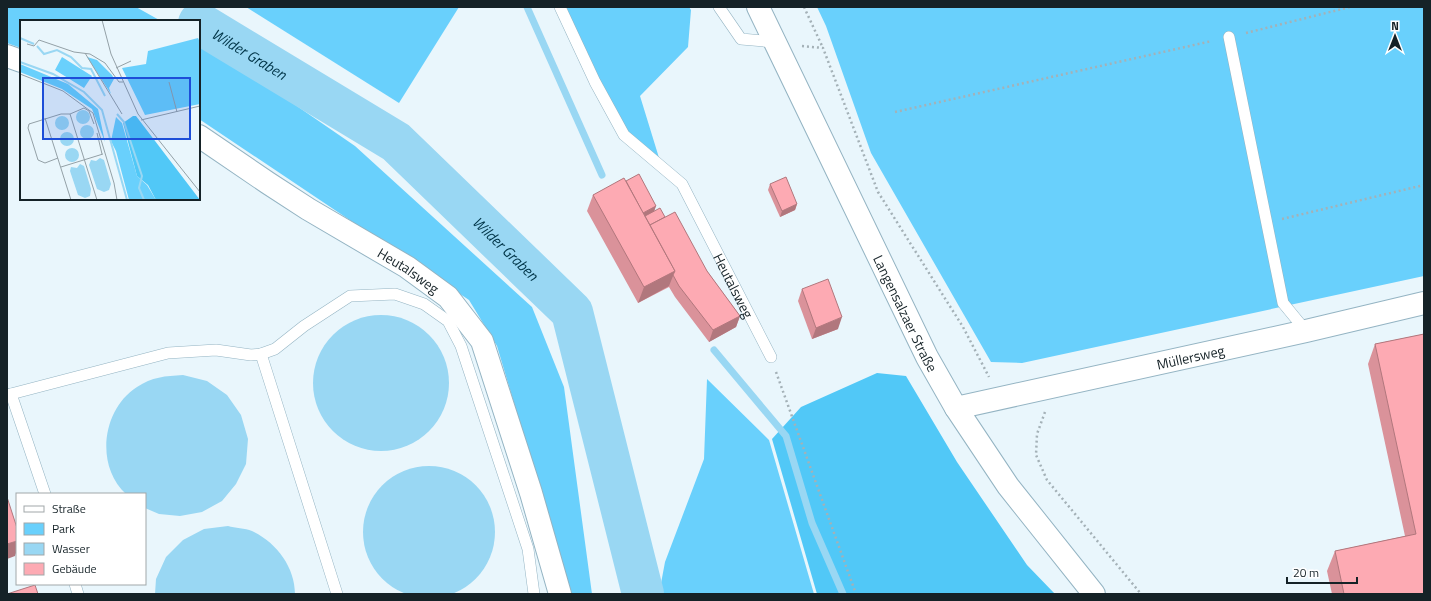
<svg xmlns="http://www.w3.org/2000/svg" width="1431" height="601" viewBox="0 0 1431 601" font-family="'Titillium Web',sans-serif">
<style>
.green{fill:#69d0fc}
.forest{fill:#51c8f7}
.water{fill:#99d7f3}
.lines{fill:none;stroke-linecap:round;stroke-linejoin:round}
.stream{stroke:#99d7f3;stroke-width:7}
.river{stroke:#99d7f3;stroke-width:42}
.service-casing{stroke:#94b4c3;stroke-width:12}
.minor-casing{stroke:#94b4c3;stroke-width:24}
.primary-casing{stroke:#94b4c3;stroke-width:24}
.path{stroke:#a4b1b7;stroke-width:2.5;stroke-dasharray:2 3;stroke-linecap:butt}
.service{stroke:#fff;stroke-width:11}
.minor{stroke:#fff;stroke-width:22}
.primary{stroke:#fff;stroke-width:22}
.wall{fill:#da929a}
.shaded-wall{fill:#b1777d}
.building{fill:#fdaab3;stroke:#b1777d}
.labels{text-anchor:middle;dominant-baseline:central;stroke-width:3;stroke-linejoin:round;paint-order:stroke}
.street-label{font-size:14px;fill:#152227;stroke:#fff}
.water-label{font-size:15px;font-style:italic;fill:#003548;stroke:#fff}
.inset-river{fill:none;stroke:#99d7f3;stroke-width:2}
.inset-road{fill:none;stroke:#94a1a7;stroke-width:1}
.view{fill:#1d4ed8;fill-opacity:0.15;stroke:#1d4ed8;stroke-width:2}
.inset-edge{fill:none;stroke:#152227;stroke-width:2}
</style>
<rect width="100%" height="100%" fill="#e9f6fc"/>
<g class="green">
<polygon points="7,7 136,7 161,21 21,21 21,48 7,43"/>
<polygon points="246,7 459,7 399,103"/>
<polygon points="563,7 689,7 691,10 688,47 640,96 660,161 628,133 595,72"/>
<polygon points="817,7 1424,7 1424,276 1022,363 991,362 871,153 826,26"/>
<polygon points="199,43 236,64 355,146 532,307 564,387 592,594 571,594 497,346 469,300 199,119"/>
<polygon points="707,379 769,440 814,594 659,594 665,562 704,459"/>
</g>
<polygon class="forest" points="877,373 906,376 957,462 1027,565 1055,594 817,594 772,439 801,407"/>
<g class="water">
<circle cx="381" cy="383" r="68"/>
<path d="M183,375L207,381L227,395L241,415L248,439L246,464L236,484L222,501L202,512L180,516L159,514L145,508V494H126C95,466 102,409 137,387C152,377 165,376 183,375Z"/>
<circle cx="429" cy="532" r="66"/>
<path d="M228,526C235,528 245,528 252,531C276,542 295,567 295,594H155L156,579L166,557L183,540L204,529Z"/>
</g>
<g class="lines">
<g class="stream">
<polyline points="527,7 602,175"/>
<polyline points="714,350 786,436 812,523 843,594"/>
</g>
<path class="river" id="s1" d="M199,23L396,142L572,312L643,594"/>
<g class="service-casing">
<g id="service">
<path id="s2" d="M560,7L595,82L624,135L682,184L771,357"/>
<polyline points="719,7 741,39 774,42"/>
<polyline points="1229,37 1283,303 1306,331"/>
<polyline points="261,354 337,594"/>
<polyline points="11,394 45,494"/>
<polyline points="7,395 168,353 216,350 251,355 261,354 275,349 304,326 350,296 395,294 424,304 448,321 461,346 528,549 534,594"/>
<polyline points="75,584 78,594"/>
</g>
</g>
<g class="minor-casing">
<g id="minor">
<polyline points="7,56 21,61"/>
<path id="s3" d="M199,136L268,183L308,209L407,267L448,297L482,341L531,493L560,594"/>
<path id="s4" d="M956,408L1306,331L1424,303"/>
</g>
</g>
<g class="primary-casing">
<g id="primary">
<path id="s5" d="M758,7L927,357L956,408L1008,486L1094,594"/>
</g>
</g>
<g class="path">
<polyline points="804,7 823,48"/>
<polyline points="1246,33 1350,7"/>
<polyline points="802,46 823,48 878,192 963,327 989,377"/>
<polyline points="895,112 1212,41"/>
<polyline points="1282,219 1424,185"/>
<polyline points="776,372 856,594"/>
<polyline points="1045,412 1037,434 1036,455 1047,480 1141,594"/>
</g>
<use href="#service" class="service"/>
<use href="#minor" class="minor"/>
<use href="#primary" class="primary"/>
</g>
<g class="wall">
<polygon points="626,181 656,206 654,211 665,217 707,271 740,316 736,327 709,342 675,297 669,287 638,303 587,211 593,195"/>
<polygon points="770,184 797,204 795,210 780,217 768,190"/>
<polygon points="802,289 838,329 812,339 798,301"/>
<polygon points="1424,334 1424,594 1332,594 1327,571 1335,551 1405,536 1368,364 1375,344"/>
</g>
<g class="shaded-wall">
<polygon points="797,204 795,210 780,217 782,211"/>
<polygon points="656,206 652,217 638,221 640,215"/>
<polygon points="675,271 669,286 638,303 644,287"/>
<polygon points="740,316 736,327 709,342 713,330"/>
<polygon points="842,317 838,329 812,339 816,328"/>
<polygon points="17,541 17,550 15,556 7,559 7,544"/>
</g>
<g class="building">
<polygon points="639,174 656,206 643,213 626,181"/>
<polygon points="786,177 797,204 782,211 770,184"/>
<polygon points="624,178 675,271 644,287 593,195"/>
<polygon points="660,208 665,217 650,225 645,216"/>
<polygon points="675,212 707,271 740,316 713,330 679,286 673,275 675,271 650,225"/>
<polygon points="828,279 842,317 816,328 802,289"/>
<polygon points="1424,334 1424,594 1344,594 1335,551 1416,534 1375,344"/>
<polygon points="7,497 17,528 17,541 7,544"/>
<polygon points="35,585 38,594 7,594"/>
</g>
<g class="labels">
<g class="street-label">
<text stroke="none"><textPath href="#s3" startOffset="249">Heutalsweg</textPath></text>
<text stroke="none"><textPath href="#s2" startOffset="333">Heutalsweg</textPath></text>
<text stroke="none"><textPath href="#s5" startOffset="340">Langensalzaer Straße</textPath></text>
<text stroke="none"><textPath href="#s4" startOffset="240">Müllersweg</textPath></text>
</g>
<g class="water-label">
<text stroke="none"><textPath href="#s1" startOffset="59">Wilder Graben</textPath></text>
<text stroke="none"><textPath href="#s1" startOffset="383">Wilder Graben</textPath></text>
</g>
</g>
<g transform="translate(20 20)">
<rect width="180" height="180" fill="#e9f6fc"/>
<path d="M178,18L180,22V84L125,95L102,48L126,44L128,31ZM42,37L72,56L64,68L35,50ZM67,37L77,40L92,55L94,59L89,68L91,74ZM0,44L48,64L78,89L85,122L72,89L42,69L0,52ZM96,97L102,103L117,156L127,165L136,180H109L96,131L91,121Z" fill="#69d0fc"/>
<path d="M113,96H116L180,180H136L128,165L117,156L103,103Z" fill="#51c8f7"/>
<path d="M56 97a7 7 0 1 1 14 0a7 7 0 1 1-14 0ZM35 103a7 7 0 1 1 14 0a7 7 0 1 1-14 0ZM60 112a7 7 0 1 1 14 0a7 7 0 1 1-14 0ZM40 119a7 7 0 1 1 14 0a7 7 0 1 1-14 0ZM45 135a7 7 0 1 1 14 0a7 7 0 1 1-14 0ZM80,138L84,140L91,164L89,170L84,172L77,169L69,145L71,140L76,141ZM60,144L64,146L71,169L70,176L65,178L58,175L50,151L51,147L57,148Z" fill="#99d7f3"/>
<path class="inset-river" d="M0,18L14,24M17,26L24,34L37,30L51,37L62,48L71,49L85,76M0,42L33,54L64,72L82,90L107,180M97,94L104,102L122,156L119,168L124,180"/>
<path class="inset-road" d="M82,0L91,34L118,94L180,172M7,24L14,26L19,20L54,32L70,34L85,43L99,62H103M65,33L102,94M96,48L111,41M0,54L43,71L73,93L94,163L97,180M149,62L157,92M50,94L77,180M25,98L51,180M121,100L180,86M77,113L82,134M38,138L25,143L18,140L8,108L9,104L41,94H50L64,88L69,91L74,104M41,147L83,134"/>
<path class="view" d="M23,58H170V119H23Z"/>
<rect width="180" height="180" class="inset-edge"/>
</g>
<rect width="1431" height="601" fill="none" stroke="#152227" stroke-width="16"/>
<rect x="16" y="493" width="130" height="92" fill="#ffffff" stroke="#a1a7a9"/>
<rect x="24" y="506" width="20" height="6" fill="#ffffff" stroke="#a1a7a9"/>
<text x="52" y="513" font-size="12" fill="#152227">Straße</text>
<rect x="24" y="523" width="20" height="12" fill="#69d0fc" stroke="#a1a7a9"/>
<text x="52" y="533" font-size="12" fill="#152227">Park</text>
<rect x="24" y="543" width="20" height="12" fill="#99d7f3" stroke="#a1a7a9"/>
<text x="52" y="553" font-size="12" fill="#152227">Wasser</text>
<rect x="24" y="563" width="20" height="12" fill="#fdaab3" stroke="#a1a7a9"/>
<text x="52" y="573" font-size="12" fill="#152227">Gebäude</text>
<g transform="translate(1395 36)" stroke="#ffffff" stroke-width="3" paint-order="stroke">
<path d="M0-3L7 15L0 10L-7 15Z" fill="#152227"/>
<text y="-6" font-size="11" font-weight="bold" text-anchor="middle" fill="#152227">N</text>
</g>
<path d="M1287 577v6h70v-6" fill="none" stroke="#152227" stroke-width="2"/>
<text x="1293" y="577" font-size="12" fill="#152227" stroke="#ffffff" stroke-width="3" paint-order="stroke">20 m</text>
</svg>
